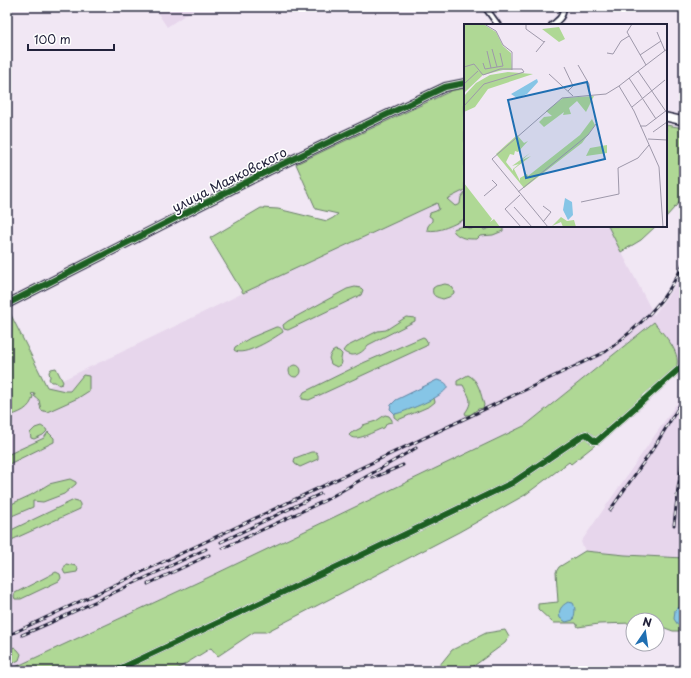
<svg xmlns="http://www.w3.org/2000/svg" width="691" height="678" viewBox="0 0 691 678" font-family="'Playpen Sans',sans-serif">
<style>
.built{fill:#e7d6ec}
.green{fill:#afd895;stroke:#687d68}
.water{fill:#86c5e6;stroke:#5e84a2}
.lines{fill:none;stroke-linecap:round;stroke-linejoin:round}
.street-casing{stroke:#22223b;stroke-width:8}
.secondary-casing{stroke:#22223b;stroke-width:10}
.street{stroke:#fff;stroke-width:4.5}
.secondary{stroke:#fff;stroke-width:7}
.rail-casing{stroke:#22223b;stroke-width:3}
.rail{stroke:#fff;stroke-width:1.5;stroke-dasharray:4.5;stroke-linecap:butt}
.cycleway-casing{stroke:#fff;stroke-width:8}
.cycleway{stroke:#1b5e20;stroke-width:6}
.labels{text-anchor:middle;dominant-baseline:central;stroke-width:3;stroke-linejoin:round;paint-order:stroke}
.street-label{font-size:13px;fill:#22223b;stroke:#fff}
.inset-road{fill:none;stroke:#9e98aa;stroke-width:1}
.view{fill:#1f6fb2;fill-opacity:0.15;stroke:#1f6fb2;stroke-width:2}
.inset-edge{fill:none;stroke:#22223b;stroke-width:2}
</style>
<rect width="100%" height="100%" fill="#f1e7f4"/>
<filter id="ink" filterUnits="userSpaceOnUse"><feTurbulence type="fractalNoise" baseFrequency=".025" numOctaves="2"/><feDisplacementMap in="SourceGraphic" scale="8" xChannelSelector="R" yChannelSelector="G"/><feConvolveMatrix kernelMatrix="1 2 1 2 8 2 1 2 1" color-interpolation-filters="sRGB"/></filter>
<g filter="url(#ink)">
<g class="built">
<polygon points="163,7 197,7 167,27 157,12"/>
<polygon points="465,190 465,226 608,226 654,315 684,273 684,364 677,366 678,362 675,351 654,322 526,425 207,578 7,671 7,406 126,350 243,293"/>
<polygon points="684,393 684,558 625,555 585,551 581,542"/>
</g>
<g class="green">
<path d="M465,88V190L447,199L455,206L460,204L461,197L465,192V219C454,224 439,233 427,230L428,226L432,221V218L429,216L430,213L436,211L439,209L437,203L243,293L210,238L261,208L278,209L327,221L333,218L338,214L316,209L296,164L453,90Z"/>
<polygon points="666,125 684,128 684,197 666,217"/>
<path d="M463,226L470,229H472L471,226H482L484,230L490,228L491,226H503V231L493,235L480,236L477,239C467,239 461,239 454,232L453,229Z"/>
<polygon points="608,226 656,226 641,240 621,252"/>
<path d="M445,284L449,285L453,288L454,293L449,297L443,299C436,297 431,296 433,288L436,286Z"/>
<polygon points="355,287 361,288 363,290 361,295 288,330 284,329 283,325 288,321 347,289"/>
<path d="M9,311L47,387L65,391H70L83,375L89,376V391L78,398L47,412L41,410L39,400L34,396L35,393L31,394L33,396C31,409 18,414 7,416V313Z"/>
<path d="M406,317L415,318V321L368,345C362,354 352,359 343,351L346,347L378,331L386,330Z"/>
<path d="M654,322C664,336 684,353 675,371L598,436L595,445L571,464L569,462L525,495L459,532L266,632H254L218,656L211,648L174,671H7L207,578L526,425Z"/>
<path d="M276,327C280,327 282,328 283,332C274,338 243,358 234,350L235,347L250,338Z"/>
<polygon points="423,337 425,338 428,343 426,346 309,400 302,399 302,396 304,392 363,363"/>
<polygon points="335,350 339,351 342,354 341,359 342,362 341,365 337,367 331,364 329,358 332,352"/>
<circle cx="295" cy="371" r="6"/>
<polygon points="56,368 63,382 62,384 59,385 55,382 51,382 49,379 50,377 49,372 51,369"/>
<path d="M468,375C479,380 481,395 484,405L483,408L478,409L470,415H466L465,413C474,401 469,397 463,385H457V381Z"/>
<polygon points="434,398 435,402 430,406 398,420 394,417 394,414 400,411"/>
<path d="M385,415L389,416L392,420V422L387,423L384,428C375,430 355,444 349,435L351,433L361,428L363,425L376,421Z"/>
<polygon points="41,426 46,429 47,431 43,435 34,439 31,438 30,433 35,428"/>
<polygon points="48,432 54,438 54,442 7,465 7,455 44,438"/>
<polygon points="311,452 316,452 318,455 318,459 300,467 295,464 294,461 295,458"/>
<polygon points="70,479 76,482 76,484 64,494 43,502 33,501 33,507 7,518 7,506 31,495 49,484"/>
<polygon points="74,500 78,501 80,504 80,509 7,542 7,532"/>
<polygon points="585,551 625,555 684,558 684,631 673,631 657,625 657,620 633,620 633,623 599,624 578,627 576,623 553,623 538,609 538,604 558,602 556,572 559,567"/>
<polygon points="66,564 77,566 78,569 77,572 65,574 63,570"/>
<polygon points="56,572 60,574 61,578 59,581 21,599 15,599 14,596 15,593"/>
<polygon points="505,630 509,637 505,643 467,671 435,671 452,650 486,633"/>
<polygon points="14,647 18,650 21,654 19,660 7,666 7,651"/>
</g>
<g class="water">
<path d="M437,380C472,387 406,411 399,413L395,414L390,409L391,405L396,400Z"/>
<path d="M568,602L573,603C576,608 575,614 573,620L566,622L560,618C558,610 561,606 568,602Z"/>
<polygon points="684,607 684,626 678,625 674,619 675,610 677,608"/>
</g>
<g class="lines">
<g class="street-casing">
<g id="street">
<polyline points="485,7 498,25"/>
<path d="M552,25C559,20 564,16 563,7"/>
<polyline points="115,671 345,563 512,483 583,435 586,434 594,441 597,441 680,368"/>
</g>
</g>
<g class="secondary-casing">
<g id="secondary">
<polyline points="666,117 684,121"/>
<polyline points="7,304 268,171 445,87 465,83"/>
</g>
</g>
<use href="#street" class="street"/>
<use href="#secondary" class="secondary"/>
<g class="rail-casing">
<g id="rail">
<polyline points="373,478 403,465"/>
<polyline points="610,510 655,446 684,398"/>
<polyline points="681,523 684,490"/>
<polyline points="674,525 678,488 684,453"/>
<polyline points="221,542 320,494"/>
<polyline points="223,548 324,501 416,448"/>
<polyline points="148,584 209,555"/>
<polyline points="22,635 52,622 206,549"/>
<path d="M7,636L605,352C638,328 668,300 684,262"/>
</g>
</g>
<use href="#rail" class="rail"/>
<g class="cycleway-casing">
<g id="cycleway">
<polyline points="7,304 268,171 445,87 465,83"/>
<polyline points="115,671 345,563 512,483 583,435 586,434 594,441 597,441 680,368"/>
</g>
</g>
<use href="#cycleway" class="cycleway"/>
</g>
</g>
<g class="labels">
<g class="street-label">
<text transform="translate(229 179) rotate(-27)">улица Маяковского</text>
</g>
</g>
<g transform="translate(464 24)">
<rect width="203" height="203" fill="#f1e7f4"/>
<path d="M0,0H19L32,8L39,22L47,29L48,46H39L19,51L0,69ZM95,3L101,15L95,18L78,5ZM44,48L69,50L24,65L11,83L0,88V72L12,59L26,51ZM130,72L122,88L113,77L105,84L107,90L99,91L100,88L80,103L75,98L80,93L88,92L82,87L99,74ZM128,95L131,101L118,119L60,164L32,130L53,111L60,119L64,117L54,128L51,127L50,131L46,130L42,138L49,147V145L55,140L48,142L66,129L58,136L67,132L50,145L56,157V154L63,150L64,152L116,111ZM143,121V129L122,132L126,124ZM0,159L28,195L26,198L30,195L36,203H0ZM97,193L103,197L110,196L112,203H99L97,198L88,202Z" fill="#afd895"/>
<path d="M71,56L73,55L74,58L63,70L53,74L47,70ZM101,174L108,178L109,191L104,196L99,186Z" fill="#86c5e6"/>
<path class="inset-road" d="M20,0L32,7L39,21L48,28V46M62,0V5L80,18M168,0L163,8L182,41L155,62L170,87L195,143L199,203M193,8L201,27M28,25L33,43L39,42M23,27L27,44M72,28L81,17M36,29L39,42M143,29L149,30L157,17L165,12M176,31L197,17M19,39L21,45L33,43M114,41L125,60L126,72M182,41L203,25M0,43L10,40L19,51L36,45H58L60,48L20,60L0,82M100,43L109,62L104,67M174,47L203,89M85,50L109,72M165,54L192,95M0,60L14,47M168,83L201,56M176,102H182L203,86M189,108L203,98M184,115L203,116M54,168L124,111L132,100M56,171L41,185L57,203M20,172L33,161L28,156M117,178L155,170L154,144L174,134L185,121M79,182L87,188L79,198M50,183L68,203M84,203L28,135L98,74L142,70L155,62"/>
<path class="view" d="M123,58L141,135L62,154L44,76Z"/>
<rect width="203" height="203" class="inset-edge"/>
</g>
<rect width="691" height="678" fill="none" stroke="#fff" stroke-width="24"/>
<rect x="12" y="12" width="667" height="654" fill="none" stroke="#22223b" stroke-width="1.5" filter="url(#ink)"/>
<g transform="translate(645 632) rotate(13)"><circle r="19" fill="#ffffff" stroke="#a7a7b1"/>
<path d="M0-3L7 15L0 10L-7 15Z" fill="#1f6fb2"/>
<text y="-6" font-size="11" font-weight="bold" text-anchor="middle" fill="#22223b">N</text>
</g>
<path d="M28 44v6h86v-6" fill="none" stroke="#22223b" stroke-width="2"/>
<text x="34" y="44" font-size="12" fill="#22223b" stroke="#ffffff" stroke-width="3" paint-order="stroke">100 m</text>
</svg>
